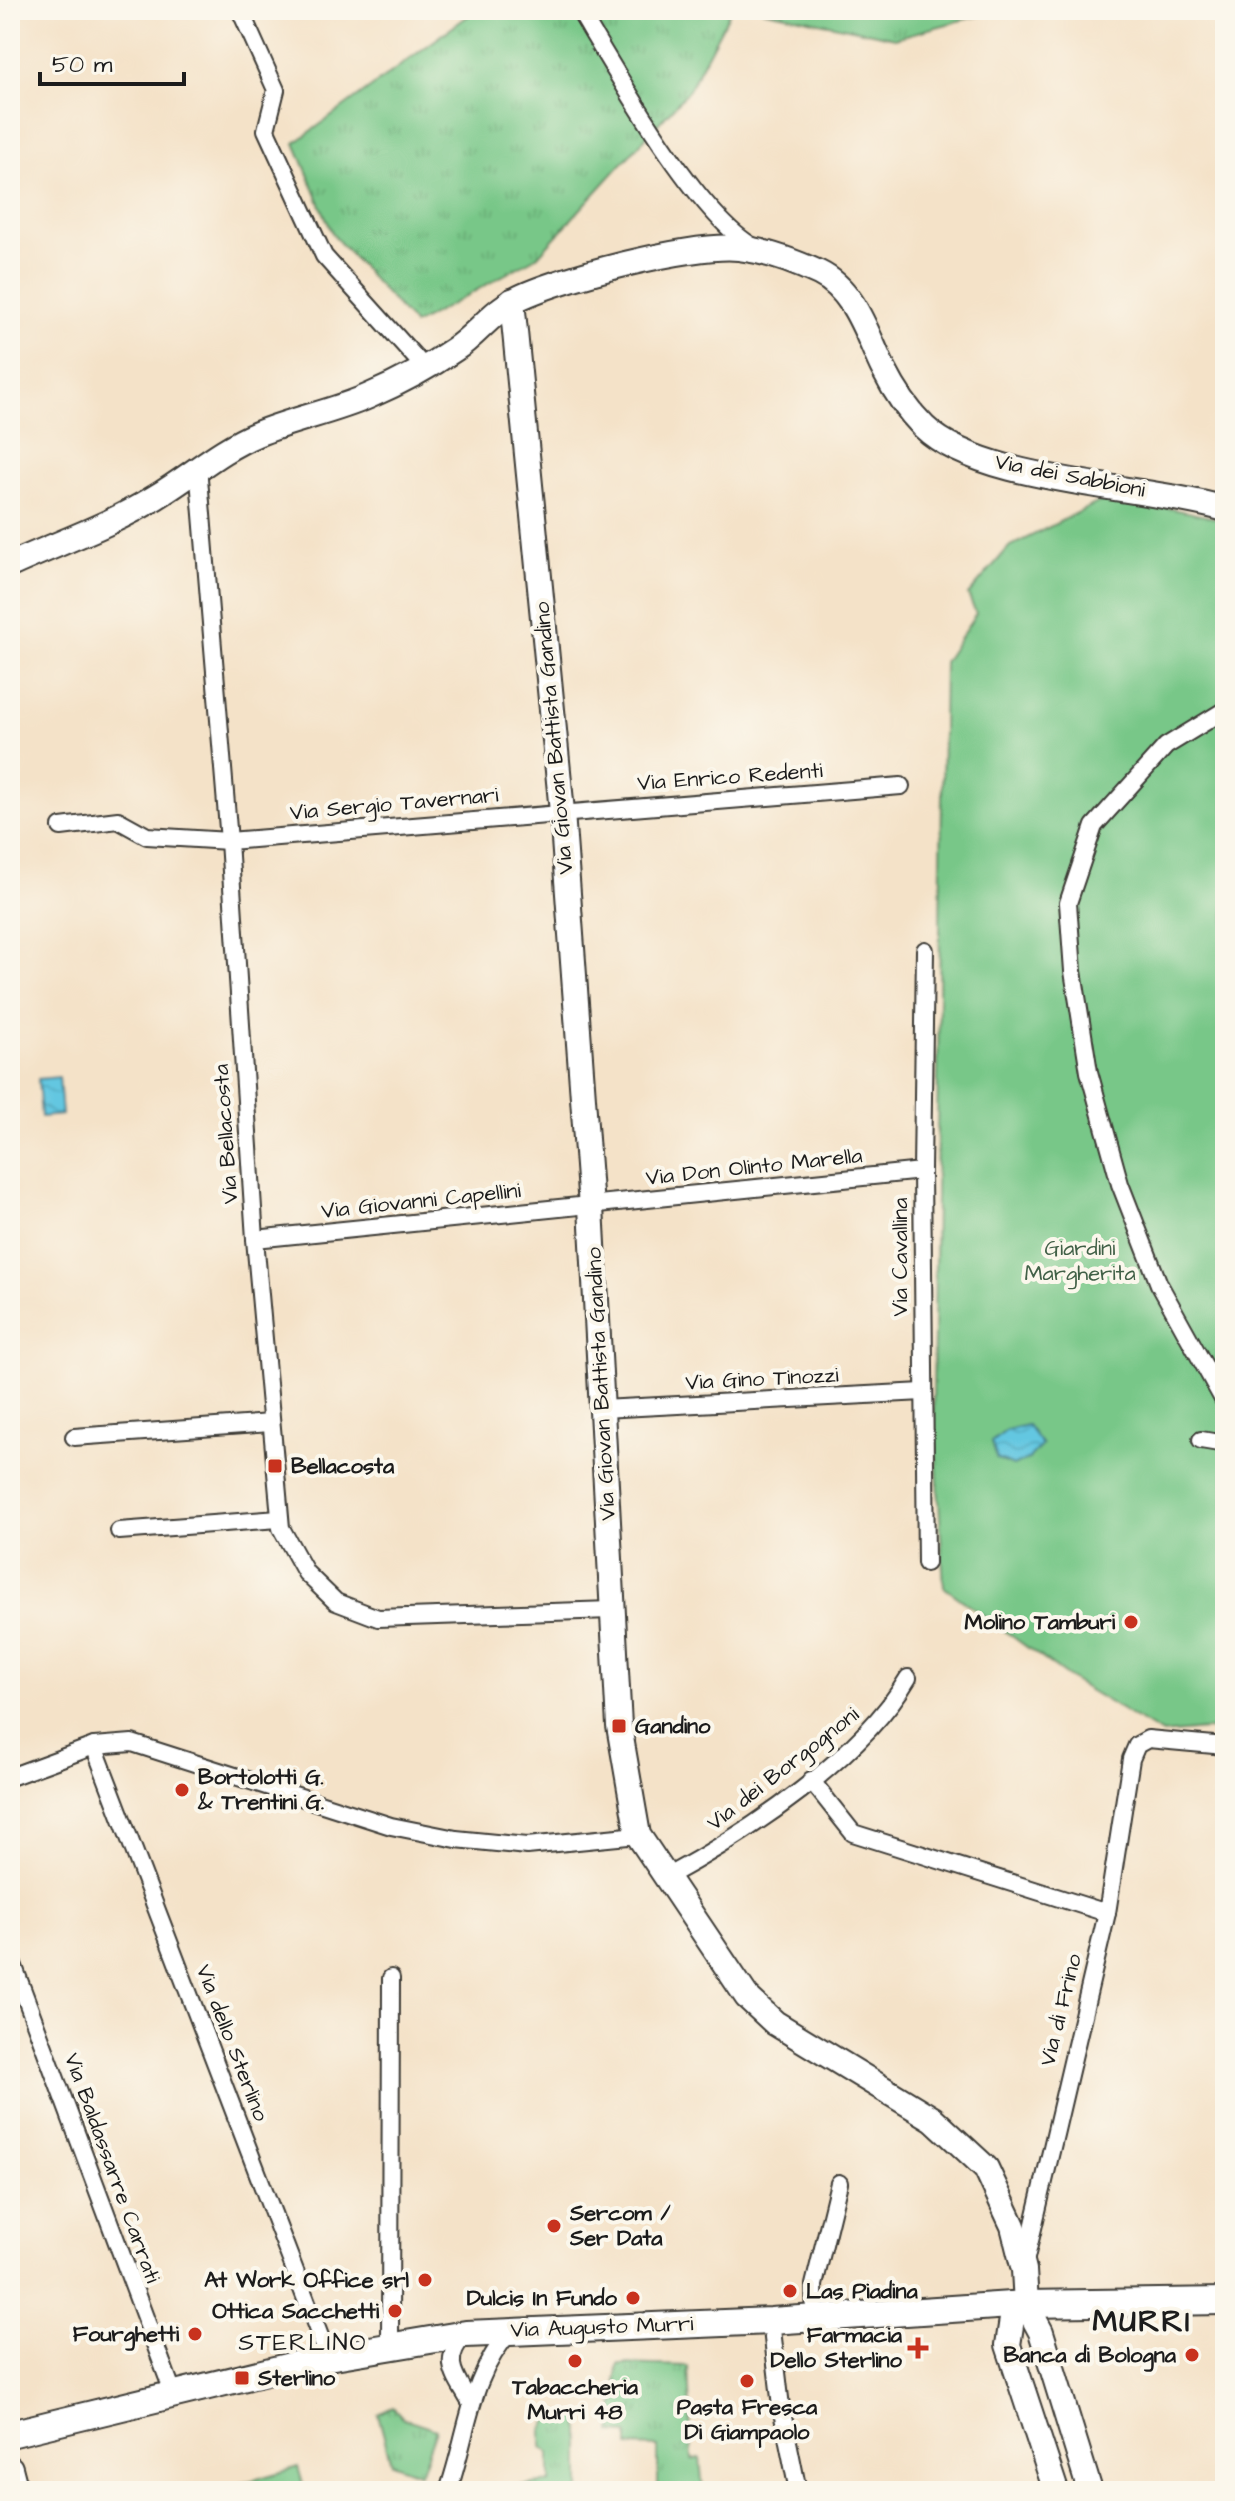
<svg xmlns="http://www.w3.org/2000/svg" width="1235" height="2501" viewBox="0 0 1235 2501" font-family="'Architects Daughter',sans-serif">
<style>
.grass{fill:url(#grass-tufts);stroke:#4a7252;stroke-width:2}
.park{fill:#78c788;stroke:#4a7252;stroke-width:2}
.water{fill:url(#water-waves);stroke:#40727e;stroke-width:2}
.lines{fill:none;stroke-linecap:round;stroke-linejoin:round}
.street-casing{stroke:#3c3a36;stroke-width:20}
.secondary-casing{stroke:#3c3a36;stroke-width:28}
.primary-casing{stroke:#3c3a36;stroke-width:30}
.street{stroke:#fff;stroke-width:16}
.secondary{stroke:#fff;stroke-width:24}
.primary{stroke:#fff;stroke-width:26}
.poi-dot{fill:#c8321e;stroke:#fbf7ec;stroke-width:3}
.labels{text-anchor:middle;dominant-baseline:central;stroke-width:8;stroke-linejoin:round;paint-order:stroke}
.street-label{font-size:22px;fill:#1c1c1c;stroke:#fbf7ec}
.park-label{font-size:22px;fill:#416047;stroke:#fbf7ec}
.poi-label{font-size:22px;font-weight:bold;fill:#1c1c1c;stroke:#fbf7ec;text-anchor:end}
.neighbourhood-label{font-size:24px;letter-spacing:2px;fill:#1c1c1c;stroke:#fbf7ec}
.district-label{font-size:30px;font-weight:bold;letter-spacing:2px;fill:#1c1c1c;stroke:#fbf7ec}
</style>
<defs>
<pattern id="grass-tufts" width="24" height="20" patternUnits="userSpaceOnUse" patternTransform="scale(2)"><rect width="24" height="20" fill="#78c788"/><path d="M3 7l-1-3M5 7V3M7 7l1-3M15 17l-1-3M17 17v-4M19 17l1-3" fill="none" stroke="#67aa75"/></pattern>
<pattern id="water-waves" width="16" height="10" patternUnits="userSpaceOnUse" patternTransform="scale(2)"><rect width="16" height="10" fill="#63c7e1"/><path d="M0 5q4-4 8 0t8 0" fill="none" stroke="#55aac0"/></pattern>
</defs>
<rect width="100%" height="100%" fill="#fbf7ec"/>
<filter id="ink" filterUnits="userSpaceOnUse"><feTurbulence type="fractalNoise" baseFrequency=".0125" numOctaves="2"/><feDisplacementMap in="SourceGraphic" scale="16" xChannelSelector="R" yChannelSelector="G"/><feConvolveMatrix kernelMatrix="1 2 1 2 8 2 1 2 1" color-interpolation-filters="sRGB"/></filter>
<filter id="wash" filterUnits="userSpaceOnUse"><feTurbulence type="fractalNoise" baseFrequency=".006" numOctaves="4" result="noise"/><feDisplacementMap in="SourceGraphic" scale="32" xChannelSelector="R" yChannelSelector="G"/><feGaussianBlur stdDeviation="1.8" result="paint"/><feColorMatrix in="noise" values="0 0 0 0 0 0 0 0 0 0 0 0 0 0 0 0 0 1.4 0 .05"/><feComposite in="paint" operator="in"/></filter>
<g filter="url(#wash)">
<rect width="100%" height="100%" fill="#f4e2c8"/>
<g class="grass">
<polygon points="476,10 731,10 689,90 538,256 414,325 333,235 295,143"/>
<polygon points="762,10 1000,10 895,38"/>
<polygon points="618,2364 688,2366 692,2460 700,2458 703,2491 658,2491 658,2447 628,2446 628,2434 612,2433"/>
<polygon points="393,2407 403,2418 436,2429 420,2474 391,2463 378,2414"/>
<polygon points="554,2412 580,2413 580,2491 502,2491 502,2488 550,2482 550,2453 542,2447 542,2430"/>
<polygon points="298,2467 305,2491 214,2491"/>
</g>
<polygon class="park" points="1111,496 1225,520 1225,1728 1162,1734 1075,1682 944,1587 933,1398 944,662 976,614 968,595 1009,547"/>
<g class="water">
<polygon points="59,1077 62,1115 41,1117 38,1079"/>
<polygon points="1027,1425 1042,1445 1029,1459 1013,1466 997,1459 991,1442 1007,1430"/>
</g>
</g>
<g filter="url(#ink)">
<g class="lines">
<g class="street-casing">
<g id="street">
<polyline points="240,10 276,90 266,130 324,256 424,367"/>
<path d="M579,10C615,70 696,215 754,247"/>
<polyline points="198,466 229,841 255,1239 281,1528 306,1573 336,1602 378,1618 611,1610"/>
<polyline points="1225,710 1166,746 1094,826 1068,903 1073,971 1089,1072 1120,1184 1159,1284 1225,1403"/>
<polyline points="61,827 118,820 147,836 229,841 901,786"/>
<polyline points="925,950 922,1171 926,1563"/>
<polyline points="255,1239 922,1171"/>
<polyline points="602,1409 923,1392"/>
<polyline points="74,1437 271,1423"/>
<polyline points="1201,1440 1225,1444"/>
<polyline points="119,1531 279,1519"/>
<polyline points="94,1746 328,2357"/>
<polyline points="10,1777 94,1746 132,1743 391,1826 456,1839 527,1846 638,1835"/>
<polyline points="811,1780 853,1833 1107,1913"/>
<path d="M668,1876C749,1832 861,1758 908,1678"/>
<polyline points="10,1956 174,2395"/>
<polyline points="1026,2258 1107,1913 1131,1759 1137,1745 1148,1739 1225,1746"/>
<polyline points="815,2319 814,2285 839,2183"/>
<polyline points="771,2321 781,2407 798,2491"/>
<path d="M465,2335C439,2361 457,2378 471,2404"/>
<polyline points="390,2345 391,1978"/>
<path d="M448,2491C468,2435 469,2376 511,2331"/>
</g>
</g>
<g class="secondary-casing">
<g id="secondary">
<polyline points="512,301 562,812 591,1207 619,1726 638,1835 747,1997 775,2023 933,2119 986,2168 1013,2226 1024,2270 1026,2304"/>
<path d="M10,565C58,543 111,525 156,497C191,476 219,450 257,434C293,419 333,412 369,396C399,383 429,367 455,349C476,335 493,311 515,300C557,278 693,243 739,248C767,251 793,261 819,273C856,291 867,336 884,370C894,390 908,411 924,427C982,483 1144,485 1225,509"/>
<polyline points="1026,2304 1012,2319 1008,2345 1056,2491"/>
<polyline points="1026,2304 1041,2332 1090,2491"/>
<polyline points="10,2468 16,2491"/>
</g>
</g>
<g class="primary-casing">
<polyline id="primary" points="10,2434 328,2357 466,2334 771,2321 1026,2304 1225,2301"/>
</g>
<use href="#street" class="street"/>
<use href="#secondary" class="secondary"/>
<use href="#primary" class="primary"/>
</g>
</g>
<g class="poi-dot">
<rect x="267" y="1458" width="16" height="16" rx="4"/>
<circle cx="1131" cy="1622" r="8"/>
<rect x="611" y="1718" width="16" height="16" rx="4"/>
<circle cx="182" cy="1790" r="8"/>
<circle cx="554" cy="2226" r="8"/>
<circle cx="425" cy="2280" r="8"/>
<circle cx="790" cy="2291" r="8"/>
<circle cx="633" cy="2298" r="8"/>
<circle cx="395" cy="2311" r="8"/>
<circle cx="195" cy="2334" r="8"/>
<path d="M914 2336h8v8h8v8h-8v8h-8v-8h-8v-8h8z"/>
<circle cx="1192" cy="2355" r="8"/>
<circle cx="575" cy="2361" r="8"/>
<rect x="234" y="2370" width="16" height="16" rx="4"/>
<circle cx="747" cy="2381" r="8"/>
</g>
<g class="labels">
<g class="street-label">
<text transform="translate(1070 476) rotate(11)">Via dei Sabbioni</text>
<text transform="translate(554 738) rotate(-95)">Via Giovan Battista Gandino</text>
<text transform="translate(730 777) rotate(-4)">Via Enrico Redenti</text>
<text transform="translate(394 804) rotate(-5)">Via Sergio Tavernari</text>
<text transform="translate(226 1134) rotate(-94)">Via Bellacosta</text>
<text transform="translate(754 1167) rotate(-6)">Via Don Olinto Marella</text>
<text transform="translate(421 1201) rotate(-6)">Via Giovanni Capellini</text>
<text transform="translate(900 1257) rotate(-90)">Via Cavallina</text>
<text transform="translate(762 1379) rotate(-3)">Via Gino Tinozzi</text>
<text transform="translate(601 1384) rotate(-93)">Via Giovan Battista Gandino</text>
<text transform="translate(783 1769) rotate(-38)">Via dei Borgognoni</text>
<text transform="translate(1061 2010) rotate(-76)">Via di Frino</text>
<text transform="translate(232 2043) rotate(69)">Via dello Sterlino</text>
<text transform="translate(112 2168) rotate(70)">Via Baldassarre Carrati</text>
<text transform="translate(602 2327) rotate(-2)">Via Augusto Murri</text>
</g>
<g class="park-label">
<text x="1080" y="1248">Giardini<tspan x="1080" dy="25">Margherita</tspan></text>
</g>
<g class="poi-label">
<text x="291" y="1466" text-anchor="start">Bellacosta</text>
<text x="1115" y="1622">Molino Tamburi</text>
<text x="635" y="1726" text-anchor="start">Gandino</text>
<text x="198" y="1777" text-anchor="start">Bortolotti G.<tspan x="198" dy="25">&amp; Trentini G.</tspan></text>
<text x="570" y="2213" text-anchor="start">Sercom /<tspan x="570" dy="25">Ser Data</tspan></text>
<text x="409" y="2280">At Work Office srl</text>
<text x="806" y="2291" text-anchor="start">Las Piadina</text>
<text x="617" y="2298">Dulcis In Fundo</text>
<text x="379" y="2311">Ottica Sacchetti</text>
<text x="179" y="2334">Fourghetti</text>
<text x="902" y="2335">Farmacia<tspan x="902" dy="25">Dello Sterlino</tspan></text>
<text x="1176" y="2355">Banca di Bologna</text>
<text x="258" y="2378" text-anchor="start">Sterlino</text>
<text x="575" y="2387" text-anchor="middle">Tabaccheria<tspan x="575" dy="25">Murri 48</tspan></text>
<text x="747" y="2407" text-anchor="middle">Pasta Fresca<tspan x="747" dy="25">Di Giampaolo</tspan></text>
</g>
<g class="neighbourhood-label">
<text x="303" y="2343">STERLINO</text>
</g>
<g class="district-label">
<text x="1142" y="2322">MURRI</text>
</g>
</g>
<rect width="1235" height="2501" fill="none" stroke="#fbf7ec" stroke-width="40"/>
<path d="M40 72v12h144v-12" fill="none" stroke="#1c1c1c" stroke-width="4"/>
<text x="52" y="72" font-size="24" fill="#1c1c1c" stroke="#fbf7ec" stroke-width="6" paint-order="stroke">50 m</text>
</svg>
